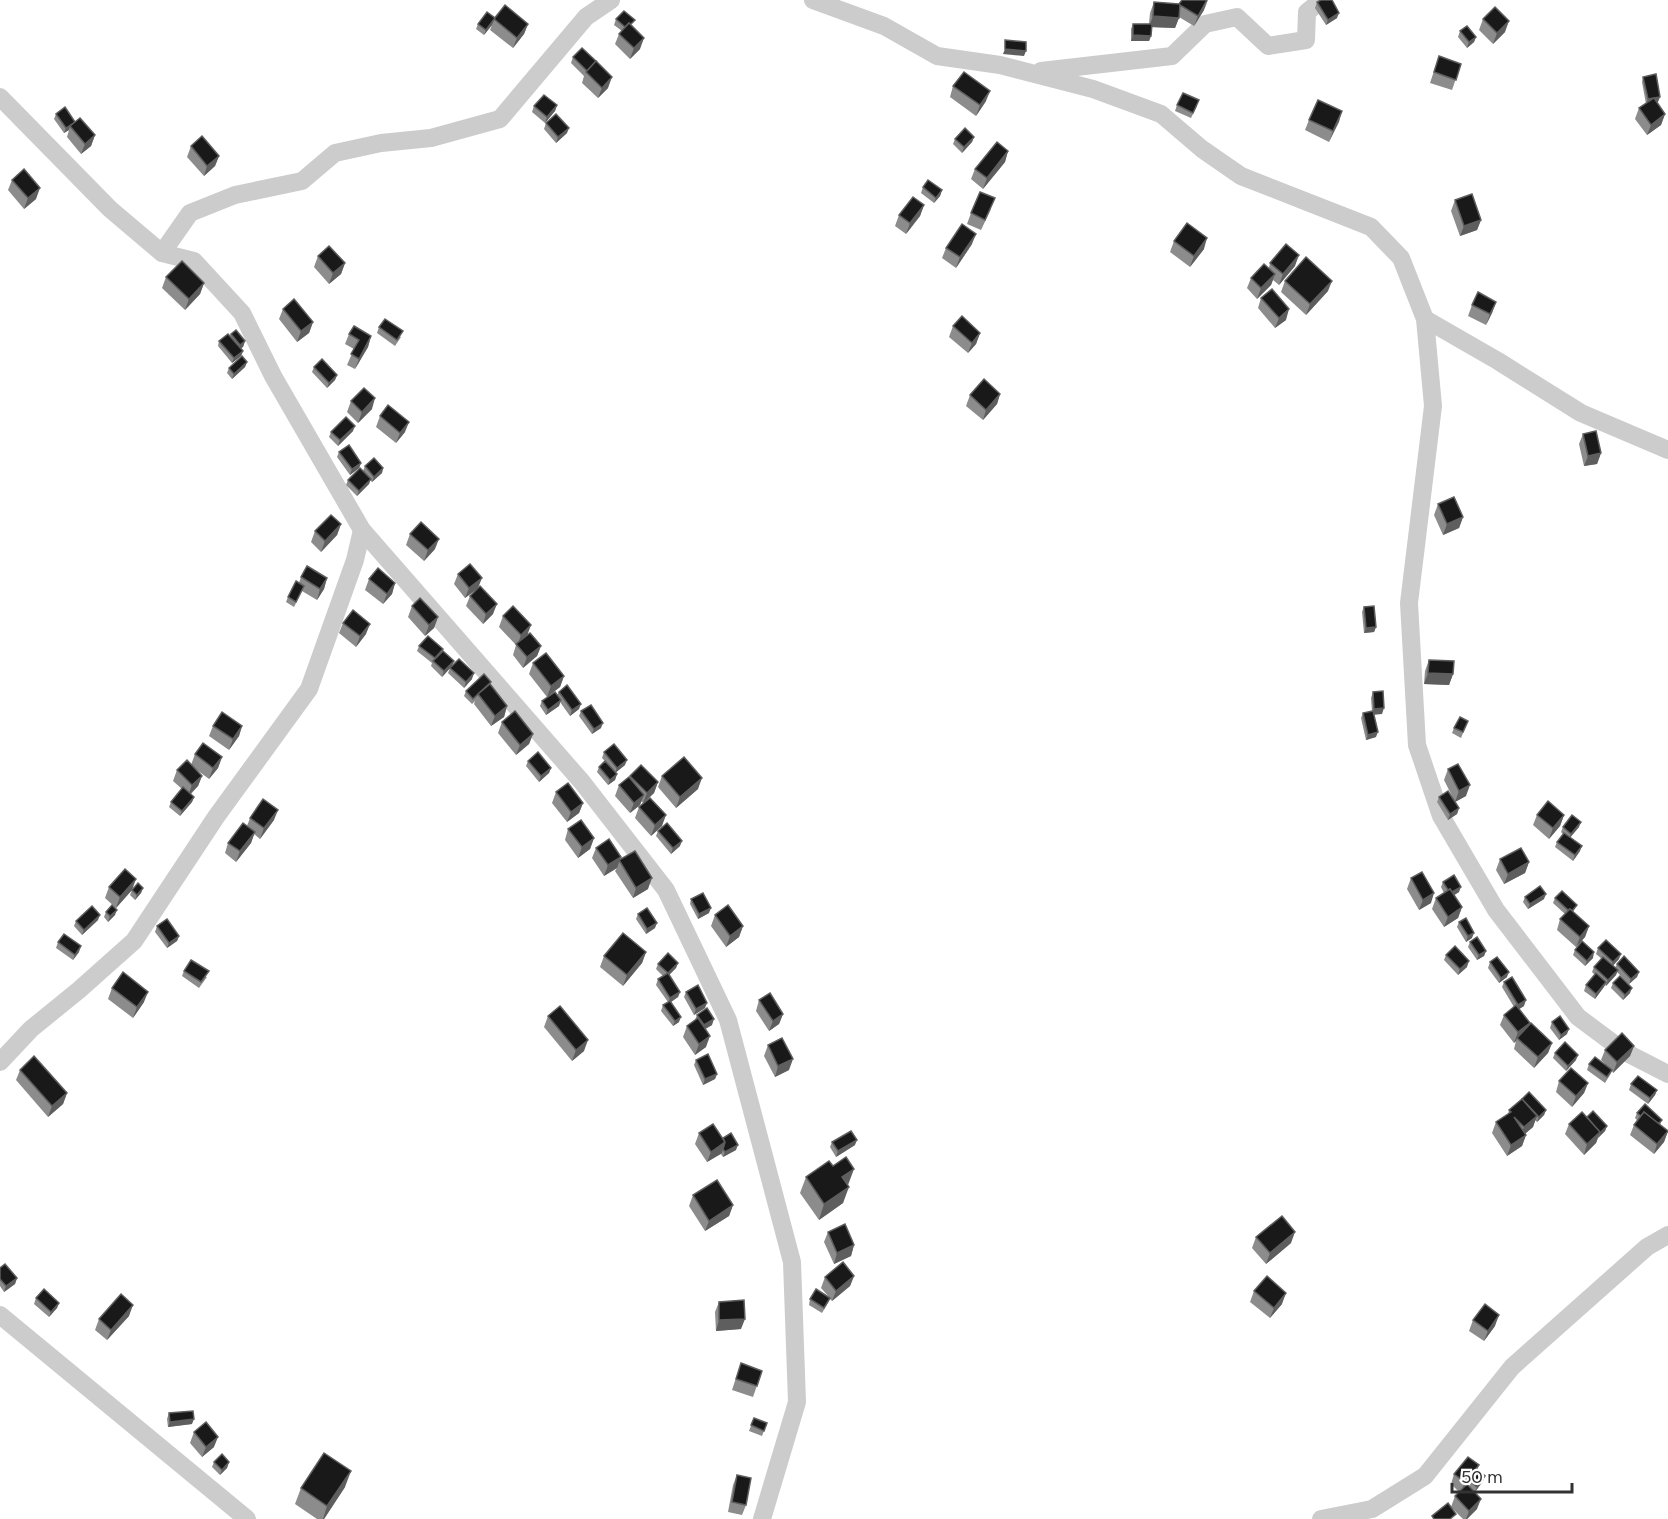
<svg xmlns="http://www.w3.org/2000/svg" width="1668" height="1519" viewBox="0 0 1668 1519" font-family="Figtree,sans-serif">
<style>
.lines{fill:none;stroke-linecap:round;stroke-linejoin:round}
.minor{stroke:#ccc;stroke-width:18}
.wall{fill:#8c8c8c}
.shaded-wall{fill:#5e5e5e}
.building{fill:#191919;stroke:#5e5e5e;stroke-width:1.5}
</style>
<rect width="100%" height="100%" fill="#fff"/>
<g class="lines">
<g class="minor">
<polyline points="813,0 884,26 937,56 1000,65 1093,89 1161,114 1202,149 1241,176 1371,227 1401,258 1425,319 1433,406 1409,603 1417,745 1441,816 1496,910 1578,1017 1625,1052 1668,1074"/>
<polyline points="1041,71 1172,56 1205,24 1237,17 1268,46 1306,40 1307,12 1322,0"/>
<polyline points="0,97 110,209 162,253 194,261 242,313 273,376 362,530 582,782 666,890 728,1020 792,1262 797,1402 762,1519"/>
<polyline points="162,253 190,213 235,195 302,181 335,153 381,143 431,138 500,119 586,17 611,0"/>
<polyline points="1425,319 1498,361 1581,413 1668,450"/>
<polyline points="0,1062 31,1029 79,990 134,941 216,817 309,689 355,560 362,530"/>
<polyline points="0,1315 247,1519"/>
<polyline points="1321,1519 1372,1509 1425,1476 1512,1367 1647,1247 1668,1235"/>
</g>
</g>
<g class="wall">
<polygon points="1154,2 1179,4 1204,10 1194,26 1179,17 1175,28 1152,27 1151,36 1149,41 1131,41 1131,29 1133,24 1149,24 1150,13"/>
<polygon points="1317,2 1337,18 1326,25 1315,8"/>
<polygon points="495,18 528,24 524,34 513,48 490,30 492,25 484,35 476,29 478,24"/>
<polygon points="616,19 633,26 632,27 640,49 630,59 615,44 619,34 622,31 614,25"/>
<polygon points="1483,19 1505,32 1493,44 1479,30"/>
<polygon points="1460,31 1476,37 1474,42 1467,48 1458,37"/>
<polygon points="1439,56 1461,64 1452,90 1430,83"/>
<polygon points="573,57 608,88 598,98 582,83 584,76 571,63"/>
<polygon points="1643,77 1658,102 1657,102 1665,114 1661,125 1647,135 1635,119 1639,108 1646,104 1642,82"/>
<polygon points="953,86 986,101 976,116 950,97"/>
<polygon points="557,105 555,111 545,123 532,112 534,106"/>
<polygon points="1177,105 1197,106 1191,118 1175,111"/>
<polygon points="1342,111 1329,142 1305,130 1309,120"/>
<polygon points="56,114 75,122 95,135 91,146 81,154 67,137 69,130 64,133 54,119"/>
<polygon points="546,123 567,133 556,143 544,129"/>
<polygon points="974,137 972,142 962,153 953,144 955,139"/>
<polygon points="191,146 219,156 215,166 204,176 187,157"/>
<polygon points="1008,151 1005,162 983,189 971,179 975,169"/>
<polygon points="12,180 36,199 24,209 8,190"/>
<polygon points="923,187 942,190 940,196 934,203 921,193"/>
<polygon points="1455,200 1481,220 1477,230 1460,236 1451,211"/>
<polygon points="924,205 920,216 906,234 895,226 899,215"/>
<polygon points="991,209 981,230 967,224 971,213"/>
<polygon points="1174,241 1204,249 1190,267 1170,252"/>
<polygon points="972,244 956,268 942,258 946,248"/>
<polygon points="318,256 345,263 341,274 329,284 314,267"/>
<polygon points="1270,263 1295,266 1279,285 1273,280 1271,285 1257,299 1247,288 1251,278 1269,268"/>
<polygon points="166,277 204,283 200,294 185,310 162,288"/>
<polygon points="1285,281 1328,291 1306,315 1281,292"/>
<polygon points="1261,298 1286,320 1275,328 1258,308"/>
<polygon points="1496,302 1492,313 1486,325 1468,316 1472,305"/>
<polygon points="283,309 313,322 309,333 297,342 279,319"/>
<polygon points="953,326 980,333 976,344 968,353 949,337"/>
<polygon points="379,327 401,337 395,346 377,333"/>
<polygon points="231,334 245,341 243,347 241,348 243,351 241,356 232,363 218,346 219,341 230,336"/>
<polygon points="349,334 371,336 368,347 355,369 347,365 354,349 345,344"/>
<polygon points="247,362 245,367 232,379 227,373 229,368"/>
<polygon points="314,367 337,375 335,380 327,388 312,372"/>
<polygon points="1000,394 997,404 983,420 966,406 970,395"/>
<polygon points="351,401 372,409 358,423 347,412"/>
<polygon points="380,416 405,432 396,443 376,427"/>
<polygon points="353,431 338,446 329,437 331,432"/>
<polygon points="1583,434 1601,453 1597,464 1584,466 1579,444"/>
<polygon points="339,452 361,463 359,468 350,475 337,457"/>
<polygon points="365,466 383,468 382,473 372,482 370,480 369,484 357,496 346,485 348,480 363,471"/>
<polygon points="1438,504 1463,517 1459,528 1443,535 1434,515"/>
<polygon points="341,524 337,535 321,552 311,542 315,531"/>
<polygon points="410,534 435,549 424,561 406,545"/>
<polygon points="458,574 478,588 493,614 483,624 466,606 470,596 477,589 465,598 454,584"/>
<polygon points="301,577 327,578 324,589 317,600 302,591 294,607 286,602 288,597 299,583"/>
<polygon points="369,579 395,583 392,594 383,604 365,590"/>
<polygon points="412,606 438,617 434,628 425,636 408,617"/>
<polygon points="1364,607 1376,627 1374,632 1364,633 1362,612"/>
<polygon points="503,616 528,635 541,646 537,656 523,668 513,655 516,645 499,627"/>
<polygon points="343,623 366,634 356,647 339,633"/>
<polygon points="419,646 443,649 441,653 452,666 442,677 431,666 432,663 417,651"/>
<polygon points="1429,660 1453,674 1449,685 1424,684 1425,671"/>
<polygon points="533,663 564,676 560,687 547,697 529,674"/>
<polygon points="450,668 472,679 464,688 448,673"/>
<polygon points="491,682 490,685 507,706 504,717 491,726 474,704 475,701 472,704 464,696 466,691"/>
<polygon points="559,692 579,709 570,716 560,702 559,706 546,715 540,706 542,701 557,695"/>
<polygon points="1373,692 1382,714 1374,714 1376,737 1366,740 1361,718 1363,713 1372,711 1371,698"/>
<polygon points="581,711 601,728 592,734 579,716"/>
<polygon points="1468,721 1461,738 1452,733 1454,728"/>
<polygon points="502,722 533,734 529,744 516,755 498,733"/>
<polygon points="213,726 242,726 239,736 229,750 209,736"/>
<polygon points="604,752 625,765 615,773 617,774 615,780 608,785 597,772 599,767 605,761 602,758"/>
<polygon points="195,754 222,757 218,768 209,779 193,767 202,776 198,786 191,794 194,797 192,802 180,816 169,807 171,802 182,789 173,781 177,770 191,765"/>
<polygon points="528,761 551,768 549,773 539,782 526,766"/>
<polygon points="1448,769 1466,796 1455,802 1444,780"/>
<polygon points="630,776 658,782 654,793 646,801 662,826 651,836 635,818 639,807 643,803 641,801 640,805 630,813 615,796 619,785 630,778"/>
<polygon points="662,776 698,789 676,808 658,787"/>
<polygon points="556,792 583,803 579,813 567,822 552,803"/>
<polygon points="1439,797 1459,808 1457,814 1448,820 1437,802"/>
<polygon points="1537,815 1564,815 1560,826 1549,839 1533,825"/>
<polygon points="250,818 274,820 260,839 254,834 251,843 236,862 225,853 228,843 247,826"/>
<polygon points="1563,827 1579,827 1570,837 1580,851 1573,861 1555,847 1557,842 1563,834 1561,832"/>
<polygon points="568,829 594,838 590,849 578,858 565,840"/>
<polygon points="658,831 680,846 671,854 656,836"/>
<polygon points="596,848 620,860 648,889 633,898 615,871 617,868 604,876 592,858"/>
<polygon points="1500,859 1529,862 1525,873 1504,884 1496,870"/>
<polygon points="1411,878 1431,903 1419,910 1407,889"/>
<polygon points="1443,882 1459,892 1454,895 1462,907 1458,918 1444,927 1432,909 1436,898 1444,893 1441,887"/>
<polygon points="109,887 132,890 116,908 105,898"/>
<polygon points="143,888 141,893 135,900 130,895 132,890"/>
<polygon points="1525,897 1544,899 1528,909 1523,902"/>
<polygon points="1555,898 1577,905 1573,912 1589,926 1585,937 1576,947 1557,930 1560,919 1565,914 1553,903"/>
<polygon points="691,899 709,913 698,919 690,904"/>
<polygon points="106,912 115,915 108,922 104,917"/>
<polygon points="638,914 655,928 646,934 636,919"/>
<polygon points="715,915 743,926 739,937 726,947 711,926"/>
<polygon points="98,920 82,935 74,926 76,921"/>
<polygon points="1459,922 1472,938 1466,942 1457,927"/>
<polygon points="157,926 179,936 177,941 167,948 155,932"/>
<polygon points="58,942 79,952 73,960 56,948"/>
<polygon points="1470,942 1486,951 1484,956 1477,960 1468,947"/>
<polygon points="1598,948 1619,959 1613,966 1615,968 1617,964 1639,972 1637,977 1629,984 1617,972 1616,975 1606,986 1605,985 1595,999 1584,991 1586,985 1595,975 1592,972 1594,967 1602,959 1596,954"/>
<polygon points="1575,950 1593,958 1585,966 1573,955"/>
<polygon points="646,952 642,963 623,986 600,967 604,956"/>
<polygon points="1446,955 1467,967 1458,975 1444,960"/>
<polygon points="1490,962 1507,977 1499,983 1488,968"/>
<polygon points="678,963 676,968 669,975 680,992 678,997 671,1002 679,1022 673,1026 661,1011 663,1005 668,1002 656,985 658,979 663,976 656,969 658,964"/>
<polygon points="184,971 207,977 199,988 182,976"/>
<polygon points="1504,982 1524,1006 1519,1009 1530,1023 1528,1027 1552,1043 1548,1053 1534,1068 1514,1049 1516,1041 1514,1043 1500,1025 1504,1015 1514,1007 1502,987"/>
<polygon points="1613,983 1630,993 1623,1000 1611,988"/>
<polygon points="112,988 144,1002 133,1018 108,999"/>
<polygon points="686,992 705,1008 694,1015 684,997"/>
<polygon points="759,1000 783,1014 779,1024 769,1031 756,1011"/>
<polygon points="697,1015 712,1025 705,1029 706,1047 695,1055 683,1037 687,1026 695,1020"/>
<polygon points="548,1016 584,1051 572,1061 544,1027"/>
<polygon points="1552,1022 1567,1034 1559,1040 1550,1028"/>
<polygon points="768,1045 789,1070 775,1077 764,1056"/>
<polygon points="1634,1046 1630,1056 1613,1073 1612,1071 1610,1075 1605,1083 1587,1070 1589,1064 1605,1064 1601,1060 1605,1050"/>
<polygon points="1555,1053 1576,1060 1566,1071 1553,1058"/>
<polygon points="696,1060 717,1074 715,1079 703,1085 694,1065"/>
<polygon points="20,1070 67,1093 63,1104 48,1117 16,1080"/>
<polygon points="1559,1081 1588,1083 1584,1093 1572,1107 1556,1092"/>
<polygon points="1631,1084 1657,1090 1655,1095 1648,1104 1629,1090"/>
<polygon points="1522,1099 1546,1110 1544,1115 1537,1122 1535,1120 1533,1127 1525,1134 1526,1135 1522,1146 1507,1156 1492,1133 1496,1122 1508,1115 1509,1110"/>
<polygon points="1637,1113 1662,1120 1660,1125 1668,1131 1664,1142 1654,1154 1630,1135 1634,1125 1637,1120 1635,1118"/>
<polygon points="1587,1117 1607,1126 1605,1131 1598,1138 1596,1143 1584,1155 1565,1134 1569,1124"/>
<polygon points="699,1133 723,1138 736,1150 723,1157 721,1154 707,1162 695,1144"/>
<polygon points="832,1142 855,1145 836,1157 830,1147"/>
<polygon points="806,1177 848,1185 843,1203 819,1220 800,1193"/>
<polygon points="693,1195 733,1205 729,1216 705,1231 689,1206"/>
<polygon points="828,1232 854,1245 851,1256 834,1264 824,1242"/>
<polygon points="1256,1237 1291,1243 1266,1264 1252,1248"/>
<polygon points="0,1268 17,1278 15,1284 4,1292 0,1286"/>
<polygon points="854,1276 850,1286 832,1301 830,1299 828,1303 822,1313 809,1305 810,1299 829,1297 821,1288 825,1277"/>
<polygon points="1254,1291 1282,1304 1270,1318 1250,1302"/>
<polygon points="36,1298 59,1303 57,1308 49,1317 34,1304"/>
<polygon points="719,1302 741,1329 716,1331 715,1312"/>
<polygon points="129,1316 107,1340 95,1330 99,1319"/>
<polygon points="1473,1320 1495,1326 1484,1341 1469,1331"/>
<polygon points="741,1363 762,1371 753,1397 732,1390"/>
<polygon points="169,1413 192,1424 168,1427 167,1419"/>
<polygon points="754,1418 767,1423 762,1436 749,1431"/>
<polygon points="194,1432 214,1447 202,1457 190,1443"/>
<polygon points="214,1462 229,1462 227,1468 220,1475 212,1467"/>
<polygon points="1454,1474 1475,1476 1467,1485 1469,1487 1471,1482 1485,1476 1483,1481 1475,1492 1477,1509 1467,1519 1463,1519 1451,1507 1455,1496 1459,1492 1451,1484"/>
<polygon points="737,1475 746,1505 742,1515 728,1512 733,1485"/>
<polygon points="345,1487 324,1519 317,1519 295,1504 301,1488"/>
</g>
<g class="shaded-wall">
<polygon points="1208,0 1204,10 1194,26 1198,16"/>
<polygon points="1339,13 1337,18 1326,25 1328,20"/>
<polygon points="1153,16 1179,18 1175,28 1149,27"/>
<polygon points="494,20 492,25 484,35 486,30"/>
<polygon points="1509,21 1505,32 1493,44 1497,33"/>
<polygon points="528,24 524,34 513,48 517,38"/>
<polygon points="1133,35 1151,36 1149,41 1131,41"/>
<polygon points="1476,37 1474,42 1467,48 1469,42"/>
<polygon points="644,38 640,49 630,59 634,48"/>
<polygon points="1005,49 1026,51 1024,56 1003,54"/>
<polygon points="612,77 608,88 598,98 602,88"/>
<polygon points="990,91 986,101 976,116 980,105"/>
<polygon points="1660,97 1658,102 1646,104 1648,99"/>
<polygon points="557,105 555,111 545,123 547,117"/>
<polygon points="1342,111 1339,122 1329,142 1333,131"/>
<polygon points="1665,114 1661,125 1647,135 1651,125"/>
<polygon points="75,122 70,126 69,130 64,133 66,128"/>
<polygon points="569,128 567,133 556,143 558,137"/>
<polygon points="95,135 91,146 81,154 85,144"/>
<polygon points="974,137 972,142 962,153 964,147"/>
<polygon points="1008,151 1005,162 983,189 987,178"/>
<polygon points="219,156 215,166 204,176 207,166"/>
<polygon points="40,188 36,199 24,209 28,198"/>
<polygon points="942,190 940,196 934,203 936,198"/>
<polygon points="924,205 920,216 906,234 910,223"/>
<polygon points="1481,220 1477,230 1460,236 1464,226"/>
<polygon points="976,234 972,244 956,268 960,257"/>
<polygon points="1207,238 1204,249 1190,267 1194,256"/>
<polygon points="1299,255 1295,266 1279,285 1283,274"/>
<polygon points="345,263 341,274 329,284 333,273"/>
<polygon points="1275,274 1271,285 1257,299 1261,288"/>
<polygon points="1332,281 1328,291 1306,315 1310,304"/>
<polygon points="204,283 200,294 185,310 189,299"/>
<polygon points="1496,302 1492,313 1486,325 1490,314"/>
<polygon points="1289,309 1286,320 1275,328 1279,318"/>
<polygon points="313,322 309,333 297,342 301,331"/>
<polygon points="980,333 976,344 968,353 972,343"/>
<polygon points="371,336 368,347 355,369 359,359"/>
<polygon points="245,341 243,347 238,350 240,345"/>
<polygon points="243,351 241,356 232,363 234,358"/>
<polygon points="247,362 245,367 232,379 234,374"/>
<polygon points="337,375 335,380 327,388 329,383"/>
<polygon points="1000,394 997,404 983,420 986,410"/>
<polygon points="375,398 372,409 358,423 362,412"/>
<polygon points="409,422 405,432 396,443 400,433"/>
<polygon points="355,426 353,431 338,446 340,440"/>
<polygon points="1601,453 1597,464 1584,466 1588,456"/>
<polygon points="361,463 359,468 350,475 352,469"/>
<polygon points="383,468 382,473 372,482 374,477"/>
<polygon points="371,479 369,484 357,496 359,491"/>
<polygon points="1463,517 1459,528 1443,535 1447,524"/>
<polygon points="341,524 337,535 321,552 325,541"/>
<polygon points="439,539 435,549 424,561 428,550"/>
<polygon points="327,578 324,589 317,600 320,589"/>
<polygon points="482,578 478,588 465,598 469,588"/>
<polygon points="395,583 392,594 383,604 387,594"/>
<polygon points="497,604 493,614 483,624 486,614"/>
<polygon points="438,617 434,628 425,636 429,625"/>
<polygon points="370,624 366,634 356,647 360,636"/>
<polygon points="531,625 527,636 517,646 521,635"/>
<polygon points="1376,627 1374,632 1364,633 1366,628"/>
<polygon points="541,646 537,656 523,668 527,657"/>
<polygon points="454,661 452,666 442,677 444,671"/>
<polygon points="474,673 472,679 464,688 466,682"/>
<polygon points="1428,673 1453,674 1449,685 1424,684"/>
<polygon points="564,676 560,687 547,697 551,686"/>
<polygon points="561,700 559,706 546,715 548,710"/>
<polygon points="581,704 579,709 570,716 572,710"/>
<polygon points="507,706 504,717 491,726 495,716"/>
<polygon points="1384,708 1382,714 1372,715 1374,709"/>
<polygon points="603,723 601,728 592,734 594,729"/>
<polygon points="242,726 239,736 229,750 233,739"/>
<polygon points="1378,732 1376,737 1366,740 1368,735"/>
<polygon points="533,734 529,744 516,755 520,745"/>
<polygon points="222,757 218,768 209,779 213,768"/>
<polygon points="627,760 625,765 615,773 617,768"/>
<polygon points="551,768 549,773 539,782 541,776"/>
<polygon points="617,774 615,780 608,785 610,780"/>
<polygon points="202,776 198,786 188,796 192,785"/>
<polygon points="702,778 698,789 676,808 680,797"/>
<polygon points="658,782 654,793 643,803 647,793"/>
<polygon points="1470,785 1466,796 1455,802 1459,791"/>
<polygon points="644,795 640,805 630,813 634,803"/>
<polygon points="194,797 192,802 180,816 182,811"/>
<polygon points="583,803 579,813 567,822 571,812"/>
<polygon points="1459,808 1457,814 1448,820 1450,814"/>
<polygon points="278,810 274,820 260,839 264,828"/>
<polygon points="666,815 662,826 651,836 655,825"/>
<polygon points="1564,815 1560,826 1549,839 1553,828"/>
<polygon points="1581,822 1579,827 1569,839 1571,834"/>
<polygon points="255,832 251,843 236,862 240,851"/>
<polygon points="594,838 590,849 578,858 582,847"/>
<polygon points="682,841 680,846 671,854 673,848"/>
<polygon points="1582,846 1580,851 1573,861 1575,855"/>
<polygon points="621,857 617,868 604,876 608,865"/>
<polygon points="1529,862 1525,873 1504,884 1508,874"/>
<polygon points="652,878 648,889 633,898 636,888"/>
<polygon points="136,879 132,890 116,908 120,897"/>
<polygon points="1461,887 1459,892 1448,899 1450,894"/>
<polygon points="143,888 141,893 135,900 137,895"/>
<polygon points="1434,893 1431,903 1419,910 1423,900"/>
<polygon points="1546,894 1544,899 1528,909 1530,904"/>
<polygon points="1462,907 1458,918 1444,927 1448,917"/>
<polygon points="711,908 709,913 698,919 699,914"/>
<polygon points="117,910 115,915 108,922 110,916"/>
<polygon points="100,915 98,920 82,935 84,930"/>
<polygon points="657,923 655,928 646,934 647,929"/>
<polygon points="743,926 739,937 726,947 730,936"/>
<polygon points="1589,926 1585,937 1576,947 1580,937"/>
<polygon points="1474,933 1472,938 1466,942 1468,936"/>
<polygon points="179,936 177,941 167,948 169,943"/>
<polygon points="81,946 79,952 73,960 75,955"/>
<polygon points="1486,951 1484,956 1477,960 1479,955"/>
<polygon points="646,952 642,963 623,986 627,975"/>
<polygon points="1594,952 1593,958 1585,966 1587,961"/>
<polygon points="1621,954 1619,959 1611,967 1613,962"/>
<polygon points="1469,961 1467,967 1458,975 1460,969"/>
<polygon points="678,963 676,968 666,978 668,973"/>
<polygon points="1618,970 1616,975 1606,986 1608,980"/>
<polygon points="1509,972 1507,977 1499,983 1501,978"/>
<polygon points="1639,972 1637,977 1629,984 1631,979"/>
<polygon points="1606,982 1604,987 1595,999 1596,994"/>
<polygon points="1632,988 1630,993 1623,1000 1625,995"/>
<polygon points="148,992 144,1002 133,1018 137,1007"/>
<polygon points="680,992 678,997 668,1004 670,998"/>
<polygon points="1526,1000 1524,1006 1516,1011 1518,1005"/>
<polygon points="707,1003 705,1008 694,1015 696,1009"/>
<polygon points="783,1014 779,1024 769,1031 773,1021"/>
<polygon points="681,1017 679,1022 673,1026 675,1021"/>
<polygon points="714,1019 712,1025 702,1031 704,1025"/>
<polygon points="1530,1023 1526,1033 1517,1038 1516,1041 1514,1043 1518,1032"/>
<polygon points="1569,1029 1567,1034 1559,1040 1561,1035"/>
<polygon points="710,1036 706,1047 695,1055 699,1044"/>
<polygon points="588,1040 584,1051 572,1061 576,1050"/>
<polygon points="1552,1043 1548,1053 1534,1068 1538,1057"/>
<polygon points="1634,1046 1630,1056 1613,1073 1617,1062"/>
<polygon points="1578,1055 1576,1060 1566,1071 1568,1066"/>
<polygon points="793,1059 789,1070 775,1077 778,1066"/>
<polygon points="717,1074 715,1079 703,1085 705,1079"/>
<polygon points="1588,1083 1584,1093 1572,1107 1576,1096"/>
<polygon points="1657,1090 1655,1095 1648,1104 1650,1098"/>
<polygon points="67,1093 63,1104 48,1117 52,1106"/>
<polygon points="1546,1110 1544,1115 1537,1122 1539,1117"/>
<polygon points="1537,1116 1533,1127 1520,1138 1524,1127"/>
<polygon points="1607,1126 1605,1131 1598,1138 1600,1133"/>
<polygon points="1668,1131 1664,1142 1654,1154 1657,1144"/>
<polygon points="1600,1132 1596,1143 1584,1155 1587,1144"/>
<polygon points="1526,1135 1522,1146 1507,1156 1511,1145"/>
<polygon points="857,1140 855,1145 836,1157 838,1151"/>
<polygon points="725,1142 722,1153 707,1162 711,1152"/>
<polygon points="738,1145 736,1150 723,1157 725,1152"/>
<polygon points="854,1169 848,1185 842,1177"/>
<polygon points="849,1187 843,1203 819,1220 824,1204"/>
<polygon points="733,1205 729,1216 705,1231 709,1221"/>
<polygon points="1295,1232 1291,1243 1266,1264 1270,1253"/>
<polygon points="854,1245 851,1256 834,1264 837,1253"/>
<polygon points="854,1276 850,1286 832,1301 836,1291"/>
<polygon points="17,1278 15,1284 4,1292 6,1286"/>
<polygon points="1286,1293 1282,1304 1270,1318 1274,1308"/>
<polygon points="59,1303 57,1308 49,1317 51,1312"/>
<polygon points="133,1305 129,1316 107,1340 111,1330"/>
<polygon points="1499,1315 1495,1326 1484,1341 1488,1331"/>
<polygon points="745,1319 741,1329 716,1331 719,1320"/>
<polygon points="194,1419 192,1424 168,1427 170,1422"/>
<polygon points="218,1437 214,1447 202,1457 206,1447"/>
<polygon points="229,1462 227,1468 220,1475 222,1470"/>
<polygon points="1479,1465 1475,1476 1461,1493 1465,1482"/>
<polygon points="351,1471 345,1487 324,1519 323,1519 327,1506"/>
<polygon points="1485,1476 1483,1481 1475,1492 1477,1487"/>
<polygon points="1481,1499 1477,1509 1467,1519 1466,1519 1469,1511"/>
</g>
<g class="building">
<polygon points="1182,0 1207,0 1198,16 1180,5 1179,18 1153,16 1154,2 1179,4"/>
<polygon points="1321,0 1332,0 1339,13 1328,20 1317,2"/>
<polygon points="505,5 528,24 517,38 494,19"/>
<polygon points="1495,7 1509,21 1497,33 1483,19"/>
<polygon points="624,11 635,20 630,25 629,23 625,27 616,19"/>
<polygon points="487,12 495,18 486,30 478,24"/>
<polygon points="629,23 644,38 634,48 619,34"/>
<polygon points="1133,24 1152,24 1151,36 1133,35"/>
<polygon points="1467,26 1476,37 1469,42 1460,31"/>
<polygon points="1005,40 1026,42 1026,51 1005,49"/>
<polygon points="582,48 597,62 596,61 587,71 573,57"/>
<polygon points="1439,56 1461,64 1456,80 1434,72"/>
<polygon points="596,61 612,77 602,88 586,72"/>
<polygon points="964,72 990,91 980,105 953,86"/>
<polygon points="1656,74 1660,97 1648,99 1643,77"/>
<polygon points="1183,93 1199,100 1193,113 1177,105"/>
<polygon points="544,95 557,105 547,117 534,106"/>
<polygon points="1654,98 1665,114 1651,125 1639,108"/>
<polygon points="1318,100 1342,111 1333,131 1309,120"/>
<polygon points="65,107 75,122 66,128 56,114"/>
<polygon points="556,114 569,128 558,137 546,123"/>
<polygon points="80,118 95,135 85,144 70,126"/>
<polygon points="965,128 974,137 964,147 955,139"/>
<polygon points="202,136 219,156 207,166 191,146"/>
<polygon points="997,142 1008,151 987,178 975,169"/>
<polygon points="24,169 40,188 28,198 12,180"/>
<polygon points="928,180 942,190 936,198 923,187"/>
<polygon points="980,192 995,198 985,220 971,213"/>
<polygon points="1472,194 1481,220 1464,226 1455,200"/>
<polygon points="913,197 924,205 910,223 899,215"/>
<polygon points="1187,223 1207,238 1194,256 1174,241"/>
<polygon points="962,224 976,234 960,257 946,248"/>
<polygon points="1286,244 1299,255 1283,274 1270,263"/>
<polygon points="329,246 345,263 333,273 318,256"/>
<polygon points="1306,257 1332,281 1310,304 1285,281"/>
<polygon points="182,261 204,283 189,299 166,277"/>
<polygon points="1264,264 1275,274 1261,288 1251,278"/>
<polygon points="1272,289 1289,309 1279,318 1261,298"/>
<polygon points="1478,292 1496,302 1490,314 1472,305"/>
<polygon points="294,299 313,322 301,331 283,309"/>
<polygon points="962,316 980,333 972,343 953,326"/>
<polygon points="385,319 403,331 397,340 379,327"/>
<polygon points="354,326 371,336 359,359 351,354 359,340 349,334"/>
<polygon points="236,330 245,341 240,345 231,334"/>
<polygon points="228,334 243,351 234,358 219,341"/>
<polygon points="242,356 247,362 234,374 229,368"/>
<polygon points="322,359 337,375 329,383 314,367"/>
<polygon points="984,379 1000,394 986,410 970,395"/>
<polygon points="364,388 375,398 362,412 351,401"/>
<polygon points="388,405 409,422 400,433 380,416"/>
<polygon points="346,417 355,426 340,440 331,432"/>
<polygon points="1596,431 1601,453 1588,456 1583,434"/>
<polygon points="349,445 361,463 352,469 339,452"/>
<polygon points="374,458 383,468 374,477 365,466"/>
<polygon points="360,468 371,479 359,491 348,480"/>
<polygon points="1454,497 1463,517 1447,524 1438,504"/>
<polygon points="331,515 341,524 325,541 315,531"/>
<polygon points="421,522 439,539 428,550 410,534"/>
<polygon points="470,564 482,578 469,588 458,574"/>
<polygon points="307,566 327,578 320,589 301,577"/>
<polygon points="378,568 395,583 387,594 369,579"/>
<polygon points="296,581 304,586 296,602 288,597"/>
<polygon points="480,586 497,604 486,614 470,596"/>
<polygon points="420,598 438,617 429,625 412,606"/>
<polygon points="513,606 531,625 521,635 503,616"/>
<polygon points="1374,606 1376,627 1366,628 1364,607"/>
<polygon points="353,610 370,624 360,636 343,623"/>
<polygon points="530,633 541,646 527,657 516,644"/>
<polygon points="428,636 443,649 435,658 419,646"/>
<polygon points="443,651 454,661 444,671 433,661"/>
<polygon points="546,653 564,676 551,686 533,663"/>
<polygon points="459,659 474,673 466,682 450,668"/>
<polygon points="1429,660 1454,661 1453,674 1428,673"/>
<polygon points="484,674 491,682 478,694 473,699 466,691"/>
<polygon points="490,684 507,706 495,716 478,694"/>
<polygon points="567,685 581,704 572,710 559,692"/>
<polygon points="1383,691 1384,708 1374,709 1373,692"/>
<polygon points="555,692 561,700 548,710 542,701"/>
<polygon points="591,705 603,723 594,729 581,711"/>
<polygon points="515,711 533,734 520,745 502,722"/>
<polygon points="1373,711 1378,732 1368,735 1363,713"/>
<polygon points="222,712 242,726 233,739 213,726"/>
<polygon points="1460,717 1468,721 1463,732 1454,728"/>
<polygon points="203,743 222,757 213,768 195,754"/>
<polygon points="614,744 627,760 617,768 604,752"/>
<polygon points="538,752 551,768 541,776 528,761"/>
<polygon points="684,757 702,778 680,797 662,776"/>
<polygon points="187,760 202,776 192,785 177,770"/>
<polygon points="605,761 617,774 610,780 599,767"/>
<polygon points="1458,764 1470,785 1459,791 1448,769"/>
<polygon points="641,765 658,782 647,793 630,776"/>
<polygon points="629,777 644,795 634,803 619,785"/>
<polygon points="568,783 583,803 571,812 556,792"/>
<polygon points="183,787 194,797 182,811 171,802"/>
<polygon points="1448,791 1459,808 1450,814 1439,797"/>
<polygon points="650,798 666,815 655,825 639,807"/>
<polygon points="263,799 278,810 264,828 250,818"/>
<polygon points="1548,801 1564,815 1553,828 1537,815"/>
<polygon points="1572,815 1581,822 1571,834 1563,827"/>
<polygon points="581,820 594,838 582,847 568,829"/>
<polygon points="243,823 255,832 240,851 228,843"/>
<polygon points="667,823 682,841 673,848 658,831"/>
<polygon points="1564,833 1582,846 1575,855 1557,842"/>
<polygon points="609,839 621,857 608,865 596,848"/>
<polygon points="1521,848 1529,862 1508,874 1500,859"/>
<polygon points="635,851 652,878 636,888 619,860"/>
<polygon points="125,869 136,879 120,897 109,887"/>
<polygon points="1422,872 1434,893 1423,900 1411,878"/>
<polygon points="1454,875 1461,887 1452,892 1450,889 1448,890 1443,882"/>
<polygon points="138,883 143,888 137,895 132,890"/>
<polygon points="1540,886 1546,894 1530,904 1525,897"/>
<polygon points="1450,889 1462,907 1448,917 1436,898"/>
<polygon points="1562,891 1577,905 1572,911 1570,909 1568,910 1555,898"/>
<polygon points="703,893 711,908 699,914 691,899"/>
<polygon points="112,905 117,910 110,916 106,912"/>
<polygon points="728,905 743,926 730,936 715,915"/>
<polygon points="92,906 100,915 84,930 76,921"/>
<polygon points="647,908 657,923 647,929 638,914"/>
<polygon points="1570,909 1589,926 1580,937 1560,919"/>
<polygon points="1466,918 1474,933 1468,936 1459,922"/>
<polygon points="167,919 179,936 169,943 157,926"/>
<polygon points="623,933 646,952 627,975 604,956"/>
<polygon points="64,934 81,946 75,955 58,942"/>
<polygon points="1477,937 1486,951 1479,955 1470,942"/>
<polygon points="1606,940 1621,954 1613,962 1598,948"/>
<polygon points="1582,941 1594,952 1587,961 1575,950"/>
<polygon points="1455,946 1469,961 1460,969 1446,955"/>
<polygon points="668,953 678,963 668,973 658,964"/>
<polygon points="1624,956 1639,972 1631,979 1617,964"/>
<polygon points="1497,957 1509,972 1501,978 1490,962"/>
<polygon points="1603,957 1618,970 1608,980 1594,967"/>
<polygon points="191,960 209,971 201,982 184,971"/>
<polygon points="123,972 148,992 137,1007 112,988"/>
<polygon points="668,973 680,992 670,998 658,979"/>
<polygon points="1596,973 1606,982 1596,994 1586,985"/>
<polygon points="1620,976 1632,988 1625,995 1613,983"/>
<polygon points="1512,977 1526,1000 1518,1005 1504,982"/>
<polygon points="698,985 707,1003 696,1009 686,992"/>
<polygon points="770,993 783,1014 773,1021 759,1000"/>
<polygon points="670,1001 681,1017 675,1021 663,1005"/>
<polygon points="1516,1005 1530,1023 1518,1032 1504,1015"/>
<polygon points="560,1006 588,1040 576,1050 548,1016"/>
<polygon points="707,1008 714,1019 704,1025 697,1015"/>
<polygon points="1560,1016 1569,1029 1561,1035 1552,1022"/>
<polygon points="698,1018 710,1036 699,1044 687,1026"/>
<polygon points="1531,1023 1552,1043 1538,1057 1517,1038"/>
<polygon points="1622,1033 1634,1046 1617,1062 1605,1050"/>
<polygon points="782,1038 793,1059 778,1066 768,1045"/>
<polygon points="1565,1042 1578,1055 1568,1066 1555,1053"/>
<polygon points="708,1054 717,1074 705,1079 696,1060"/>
<polygon points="34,1056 67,1093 52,1106 20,1070"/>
<polygon points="1595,1057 1612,1070 1607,1077 1589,1064"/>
<polygon points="1571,1068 1588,1083 1576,1096 1559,1081"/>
<polygon points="1638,1076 1657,1090 1650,1098 1631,1084"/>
<polygon points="1529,1092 1546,1110 1539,1117 1522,1099"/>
<polygon points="1522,1099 1537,1116 1524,1127 1514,1117 1526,1135 1511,1145 1496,1122 1511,1112 1509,1110"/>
<polygon points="1645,1104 1662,1120 1658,1124 1644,1112 1641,1116 1637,1113"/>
<polygon points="1593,1111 1607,1126 1600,1133 1587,1117"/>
<polygon points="1582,1112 1600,1132 1587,1144 1569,1124"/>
<polygon points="1644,1112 1668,1131 1657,1144 1634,1125"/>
<polygon points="713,1124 725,1142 711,1152 699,1133"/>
<polygon points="851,1131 857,1140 838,1151 832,1142"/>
<polygon points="731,1133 738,1145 725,1152 723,1149 725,1142 723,1138"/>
<polygon points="846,1157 854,1169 842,1177 849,1187 824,1204 806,1177 829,1161 833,1166"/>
<polygon points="717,1180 733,1205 709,1221 693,1195"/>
<polygon points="1282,1216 1295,1232 1270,1253 1256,1237"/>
<polygon points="845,1224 854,1245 837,1253 828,1232"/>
<polygon points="843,1262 854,1276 836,1291 825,1277"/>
<polygon points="5,1264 17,1278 6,1286 0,1279 0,1268"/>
<polygon points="1267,1276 1286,1293 1274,1308 1254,1291"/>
<polygon points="44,1289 59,1303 51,1312 36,1298"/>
<polygon points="816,1289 830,1298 824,1308 810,1299"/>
<polygon points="121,1294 133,1305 111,1330 99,1319"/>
<polygon points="744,1300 745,1319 719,1320 719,1302"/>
<polygon points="1485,1304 1499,1315 1488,1331 1473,1320"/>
<polygon points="741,1363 762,1371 757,1386 736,1379"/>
<polygon points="193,1411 194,1419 170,1422 169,1413"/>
<polygon points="754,1418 767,1423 764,1431 751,1425"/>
<polygon points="206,1422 218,1437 206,1447 194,1432"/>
<polygon points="324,1453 351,1471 327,1506 301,1488"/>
<polygon points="222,1454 229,1462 222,1470 214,1462"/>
<polygon points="1468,1457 1479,1465 1465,1482 1454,1474"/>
<polygon points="1479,1471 1485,1476 1477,1487 1471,1482"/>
<polygon points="737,1475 751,1478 746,1505 732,1502"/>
<polygon points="1467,1484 1481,1499 1469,1511 1455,1496"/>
<polygon points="1448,1503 1456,1514 1450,1519 1434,1519 1432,1516"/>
</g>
<path d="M1452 1483v9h120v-9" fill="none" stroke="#323232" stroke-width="3"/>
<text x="1461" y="1483" font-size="18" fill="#323232" stroke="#ffffff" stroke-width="4.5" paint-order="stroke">50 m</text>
</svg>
